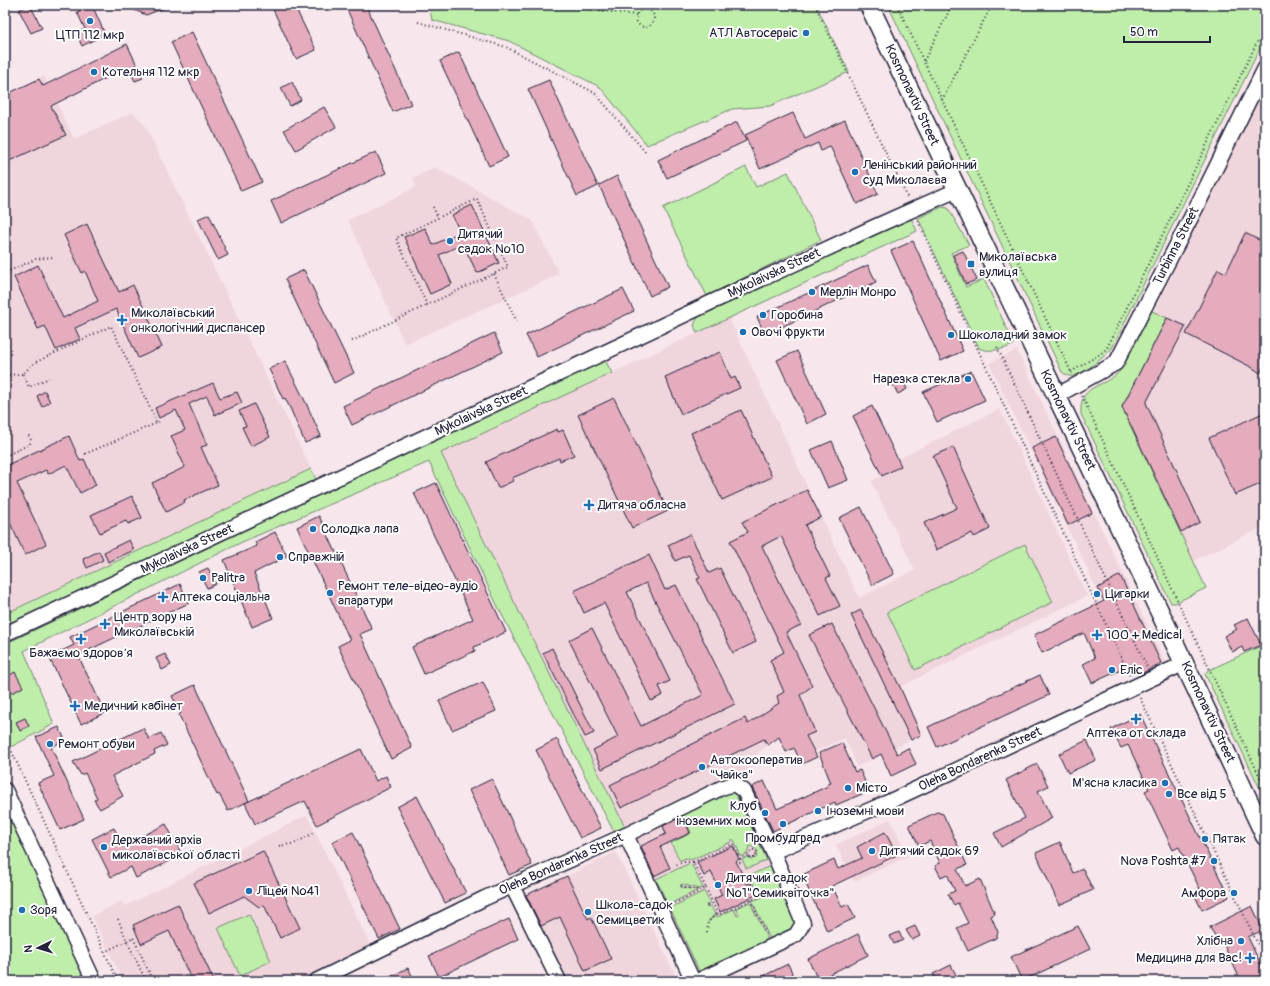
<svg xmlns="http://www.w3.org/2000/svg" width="1270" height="986" viewBox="0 0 1270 986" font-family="Pangolin,sans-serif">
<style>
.built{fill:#f1d5dd}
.green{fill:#bfedaa;stroke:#708872}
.building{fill:#e4acbd;stroke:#22223b}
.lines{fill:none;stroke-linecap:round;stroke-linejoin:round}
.minor-casing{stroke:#22223b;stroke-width:17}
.major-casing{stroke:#22223b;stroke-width:21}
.path{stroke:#22223b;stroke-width:2;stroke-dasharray:1 3;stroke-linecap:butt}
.minor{stroke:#fff;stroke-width:14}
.major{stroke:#fff;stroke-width:18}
.poi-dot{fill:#1f6fb2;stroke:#fff;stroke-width:1.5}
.labels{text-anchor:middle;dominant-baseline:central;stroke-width:4;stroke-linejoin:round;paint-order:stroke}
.poi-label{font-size:13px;fill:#22223b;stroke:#fff;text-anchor:start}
.street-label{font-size:13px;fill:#22223b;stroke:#fff}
</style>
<rect width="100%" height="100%" fill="#f7e6eb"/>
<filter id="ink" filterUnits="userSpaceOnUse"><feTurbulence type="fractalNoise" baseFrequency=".025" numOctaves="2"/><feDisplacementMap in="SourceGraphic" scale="8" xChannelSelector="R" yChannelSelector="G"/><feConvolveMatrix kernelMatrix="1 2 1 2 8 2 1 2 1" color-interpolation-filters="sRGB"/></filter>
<g filter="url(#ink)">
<g class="built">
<polygon points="44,76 74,139 133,112 145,125 311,469 5,614 5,95"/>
<polygon points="1265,82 1265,526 1193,561 1113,398"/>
<polygon points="435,167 532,220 559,274 405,344 348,220 416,187 413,178"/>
<polygon points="729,318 859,598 915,570 871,481 901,466 898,459 1000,409 1087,596 900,687 922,734 857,767 845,738 814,752 801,726 779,737 758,753 746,776 721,782 626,829 441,453"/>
<polygon points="1017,350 1166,665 1139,678 989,363"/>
<polygon points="735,789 798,924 795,927 699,974 635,837"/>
<polygon points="307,815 371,947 299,981 123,981 92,916 122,901 125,906"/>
<polygon points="890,819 908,856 854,882 836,845"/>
<polygon points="616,852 678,981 563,981 523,897"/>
</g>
<g class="green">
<polygon points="429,5 816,5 849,72 770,106 732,109 647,145 600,87 509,41 432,20"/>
<path d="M888,5H1265V38L1112,348C1106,356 1084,373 1074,376C1069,377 1066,375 1062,372Z"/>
<polygon points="746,167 756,187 788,172 821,240 707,296 663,208"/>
<path d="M942,207L948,208L969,245L951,253L966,287L984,279L1013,342V345C1005,349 988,353 979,348L918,218Z"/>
<polygon points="908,219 912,220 917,231 697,333 694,325 698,317"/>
<path d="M1150,310L1167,318L1122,407L1206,588L1175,603H1171L1081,414C1079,385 1101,388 1117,374C1124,369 1144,321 1150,310Z"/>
<polygon points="600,361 606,362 612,373 441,453 626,829 613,830 498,607 429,462 242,542 24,651 54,724 5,750 5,644"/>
<polygon points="311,469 317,481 5,628 5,614"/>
<polygon points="1025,544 1053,602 915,670 887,612"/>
<polygon points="1265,644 1265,799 1205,674 1207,671"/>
<polygon points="734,791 767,860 749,868 746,868 742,859 748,857 751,859 756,858 758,851 751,846 749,847 747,854 741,857 734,840 731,840 731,842 691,860 685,858 680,861 671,843 691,833 683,815"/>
<polygon points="5,805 88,981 5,981"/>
<polygon points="688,864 692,865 703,888 700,889 681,884 681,887 698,890 668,905 656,879"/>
<polygon points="770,866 797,923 795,927 770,939 752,901 774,892 760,898 751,879 751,875"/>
<polygon points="704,891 710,903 706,905 707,908 711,906 715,914 708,922 716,915 717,917 734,909 737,916 739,915 736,908 750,902 768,940 700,973 670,908"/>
<polygon points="249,914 271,961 240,976 218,928"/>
</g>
<g class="building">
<polygon points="28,5 30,5 42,28 31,33 19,10"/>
<polygon points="92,5 105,34 82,46 76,33 85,29 77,12"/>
<polygon points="123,5 170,5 170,6 146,15"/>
<polygon points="271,5 294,5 316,50 296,59"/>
<polygon points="345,5 366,5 411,104 393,112"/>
<polygon points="192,32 262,182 241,191 171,42"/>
<polygon points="127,44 143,78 135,81 128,67 51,106 66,135 5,163 5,95 39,79 43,86"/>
<polygon points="459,52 508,157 489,166 440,61"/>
<polygon points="549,80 598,186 577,196 528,89"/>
<polygon points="292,82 301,100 290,106 281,88"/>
<polygon points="324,107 336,127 296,150 284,130"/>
<polygon points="793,113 805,139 845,120 878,194 857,204 830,146 821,151 818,143 760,169 745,135"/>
<polygon points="737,122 746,141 667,178 658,160"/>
<polygon points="376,152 386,173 281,223 271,201"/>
<polygon points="617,176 668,287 650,296 599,185"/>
<polygon points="472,205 499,263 477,273 463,244 439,255 452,284 430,294 404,237 425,228 433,245 460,232 452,215"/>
<polygon points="209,214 228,255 218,260 198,219"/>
<polygon points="87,224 119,292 133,285 162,347 138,358 116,309 75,328 80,339 56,350 45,326 38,329 14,277 38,265 63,318 98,301 85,271 82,273 64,235"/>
<polygon points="1245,233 1265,243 1265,364 1260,373 1253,368 1186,334 1218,269 1226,273"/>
<polygon points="913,241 963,351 941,361 891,251"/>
<polygon points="963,251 977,280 966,284 953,255"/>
<polygon points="868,265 876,282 765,335 757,317"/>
<polygon points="304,270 354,373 334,383 285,279"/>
<polygon points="623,289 634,311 537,357 526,335"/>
<polygon points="1167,318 1186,326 1146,403 1200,522 1181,532 1122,407"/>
<polygon points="494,333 503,352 352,425 343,406"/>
<polygon points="797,351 826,414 807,424 777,360"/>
<polygon points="720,352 731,379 735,377 740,388 681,414 665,377"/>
<polygon points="285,361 306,403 321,436 305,443 291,410 285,398 283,399 269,369"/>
<polygon points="971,371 985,400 937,422 923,392"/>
<polygon points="902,378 907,389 898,394 892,383"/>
<polygon points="213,383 220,398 237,392 242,403 215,415 207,396 189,404 207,445 201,447 218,485 184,500 185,502 166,512 152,483 185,467 171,436 185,430 176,410 159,418 155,408"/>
<polygon points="45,391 50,402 42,407 37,396"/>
<polygon points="614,398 668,511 632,528 578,415"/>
<polygon points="254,404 270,437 251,446 242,427 246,426 239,411"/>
<polygon points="872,406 901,466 882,476 853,416"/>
<polygon points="741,410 772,477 722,500 691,433"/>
<polygon points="1265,412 1265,482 1235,495 1209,438"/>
<polygon points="557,429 558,432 563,430 574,455 560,461 559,458 512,478 513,481 498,488 486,462"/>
<polygon points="69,436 80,461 84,459 96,485 80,493 66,465 48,474 46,470 17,483 46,544 25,555 5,512 5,466"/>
<polygon points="1056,437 1092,513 1068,525 1032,448"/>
<polygon points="832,441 848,480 828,488 811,450"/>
<polygon points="953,447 990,529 974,537 972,533 936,550 924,523 957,508 933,456"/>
<polygon points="436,483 506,632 474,647 475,651 424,674 412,647 473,619 414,493"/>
<polygon points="807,490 821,517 805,525 830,576 826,578 840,606 820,616 781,536 762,546 801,625 786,632 812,686 800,695 815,732 806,736 817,757 802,764 794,748 786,752 779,737 768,745 764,739 621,808 610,785 745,718 748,724 779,703 777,696 784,692 770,660 784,652 730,541 748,532 742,522"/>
<polygon points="132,496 142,518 128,524 126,521 100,533 91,515"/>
<polygon points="861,507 894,574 872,585 839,518"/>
<polygon points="319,516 372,629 360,634 412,748 391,759 338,646 350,640 297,527"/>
<polygon points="275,532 287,556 254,573 273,618 252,627 224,560 257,546 255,542"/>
<polygon points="690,534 709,573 720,568 756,642 733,653 697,579 700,578 689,555 675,561 668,545"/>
<polygon points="129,540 134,550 108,562 104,552"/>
<polygon points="99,551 103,560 87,568 83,559"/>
<polygon points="649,555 665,590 676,585 735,704 602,769 593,750 618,737 569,640 592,628 641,726 703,695 646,583 627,592 670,681 659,686 663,695 651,701 604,603 584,613 574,591"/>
<polygon points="208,568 216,584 207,588 199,572"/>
<polygon points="1120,575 1161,663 1139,675 1134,664 1092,683 1083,664 1095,658 1084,633 1042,653 1034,635 1104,601 1098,588"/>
<polygon points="180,584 189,603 78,655 105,713 81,724 49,657 74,645 70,637"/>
<polygon points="861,610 900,687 921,735 911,740 851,615"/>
<polygon points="1248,618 1261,645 1244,652 1242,647 1232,652 1224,636 1237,629 1234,625"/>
<polygon points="832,624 897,754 908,748 916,764 891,776 881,754 872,759 809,635"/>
<polygon points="552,648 594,733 585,737 543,653"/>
<polygon points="165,654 171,665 162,670 156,658"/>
<polygon points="15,672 23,687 12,693 5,678"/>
<polygon points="1040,675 1049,695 937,747 928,727"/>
<polygon points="483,682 496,711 452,730 439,701"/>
<polygon points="195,685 249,801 228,811 219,794 217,795 179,715 181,713 172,696"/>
<polygon points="1140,714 1229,897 1202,910 1193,892 1200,889 1179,847 1173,850 1145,791 1149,789 1128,745 1121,748 1111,729"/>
<polygon points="25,718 29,726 20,731 16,722"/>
<polygon points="59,727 65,740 51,747 84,819 60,830 38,783 54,776 36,737"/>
<polygon points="143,728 149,739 161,733 167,745 154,751 155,754 112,776 123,796 100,809 94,800 97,798 85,773 81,775 73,762"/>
<polygon points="557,739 601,828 580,838 536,750"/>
<polygon points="1087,740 1096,760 1068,773 1059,754"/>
<polygon points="842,743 855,772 860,770 869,791 836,805 835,802 773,831 752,787 764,781 777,809 828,786 827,784 831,783 819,753"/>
<polygon points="361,749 376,781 386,776 391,787 317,825 305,801 255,824 245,803"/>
<polygon points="1037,764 1048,786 1038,791 1052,818 1001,847 994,833 1025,818 1006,780"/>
<polygon points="492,779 532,865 509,875 469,790"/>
<polygon points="417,796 466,893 445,903 397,807"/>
<polygon points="937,812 943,814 967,865 957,869 965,886 980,879 995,914 991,916 998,932 996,938 968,951 957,928 968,923 958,903 954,905 948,894 955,891 947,874 941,877 935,866 940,863 930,841 919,846 909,825"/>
<polygon points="683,816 690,833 660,847 670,868 654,876 641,846 666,834 663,826"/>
<polygon points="166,824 182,855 136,878 131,867 111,877 92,839 114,828 123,846"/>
<polygon points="353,832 400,929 379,939 332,842"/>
<polygon points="885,832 897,855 832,886 842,907 848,904 855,918 827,931 802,875 834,860 838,869 862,858 857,847"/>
<polygon points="1060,842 1073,873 1083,869 1093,890 1059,905 1036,853"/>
<polygon points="733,846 739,859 736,861 747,884 750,883 756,895 720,912 714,899 722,895 711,872 704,876 697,862"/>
<polygon points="263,851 300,928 280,938 264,905 259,907 244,896 209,913 194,883"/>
<polygon points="567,876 588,919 591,917 611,959 585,971 560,917 541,926 526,895"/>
<polygon points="178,904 214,981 192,981 169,931 141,944 133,925"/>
<polygon points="1252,906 1263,930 1248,937 1265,974 1265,981 1241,981 1222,941 1218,943 1210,927"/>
<polygon points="509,919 518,939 439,977 429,956"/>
<polygon points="915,926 920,936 912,940 906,930"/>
<polygon points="1078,926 1090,949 1022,981 1011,957"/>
<polygon points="899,932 903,940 894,944 890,936"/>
<polygon points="858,934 868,955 818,980 808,959"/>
<polygon points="788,964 796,981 753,981"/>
<polygon points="951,965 959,981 937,981 933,974"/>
<polygon points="408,968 415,981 381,981"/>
</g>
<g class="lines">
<g class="minor-casing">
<g id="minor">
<polyline points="1056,396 1116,363 1201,198 1265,68"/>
<polyline points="5,634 712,302 874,227 957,190"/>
<polyline points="5,790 94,981"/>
<polyline points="626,835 693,981"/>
<polyline points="773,852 886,803 1185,663"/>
<polyline points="512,886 559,981"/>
<polyline points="316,981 485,898 626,835 721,788 734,784 744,791 773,852 803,923 796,935 697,981"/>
</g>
</g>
<g class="major-casing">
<path id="major" d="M869,5C1001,282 1136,557 1265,836"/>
</g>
<g class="path">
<polyline points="576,5 589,9 636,15"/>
<polyline points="815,5 908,199"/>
<polyline points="897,5 1072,374"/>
<circle cx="645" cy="18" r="9"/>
<polyline points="418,22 506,47 595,93 647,154"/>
<polyline points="924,61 952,5"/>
<polyline points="942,100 992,5"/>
<polygon points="477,199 508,267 427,305 396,238"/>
<polyline points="433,207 438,218"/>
<polyline points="918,221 1130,676"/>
<polyline points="494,274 517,322"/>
<polyline points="5,277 9,271 36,259 53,257"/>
<polyline points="5,310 5,311"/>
<polyline points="352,341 427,305"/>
<polyline points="997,347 1147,667"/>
<polyline points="1071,372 1103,352 1107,348 1265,26"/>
<polyline points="23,374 29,387 49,378"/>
<polyline points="5,375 23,374 34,363 111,326 157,423"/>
<polyline points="1082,396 1265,788"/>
<polyline points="5,442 8,444"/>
<polyline points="85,454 159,422"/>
<polyline points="5,456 30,444 31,440 28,434"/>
<polyline points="1140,698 1265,959"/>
<polyline points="5,737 118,981"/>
<polyline points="279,846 296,843 315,832"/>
<polyline points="740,859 749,855 750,858 755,858 757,853 755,850 751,850 749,855"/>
<polyline points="693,862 733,844 741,861 740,863"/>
<polyline points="681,886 701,891"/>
<polyline points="706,888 718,915 758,897 747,873"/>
<polyline points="751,900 766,934"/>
<polyline points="671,905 706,888 693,862 682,862 674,866"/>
<polyline points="707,906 713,904"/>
<polyline points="118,919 127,941 133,937 153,981"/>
<polyline points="707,932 708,922 717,913"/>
<polyline points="104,952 127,941 146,981"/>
</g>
<use href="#minor" class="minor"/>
<use href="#major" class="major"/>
</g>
</g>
<g class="poi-dot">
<circle cx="90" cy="21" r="4"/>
<circle cx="806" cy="33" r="4"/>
<circle cx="94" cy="72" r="4"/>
<circle cx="855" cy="172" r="4"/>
<circle cx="450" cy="241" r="4"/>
<rect x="967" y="260" width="8" height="8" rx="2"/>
<circle cx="812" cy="292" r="4"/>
<circle cx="763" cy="315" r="4"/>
<path d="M120 314h4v4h4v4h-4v4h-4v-4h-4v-4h4z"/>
<circle cx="743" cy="332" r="4"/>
<circle cx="951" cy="335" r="4"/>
<circle cx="968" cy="379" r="4"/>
<path d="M587 499h4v4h4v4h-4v4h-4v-4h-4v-4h4z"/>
<circle cx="313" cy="529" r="4"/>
<circle cx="280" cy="557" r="4"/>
<circle cx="203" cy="578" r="4"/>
<circle cx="330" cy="593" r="4"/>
<circle cx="1097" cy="594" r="4"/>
<path d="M161 591h4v4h4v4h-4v4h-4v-4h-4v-4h4z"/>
<path d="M103 618h4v4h4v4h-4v4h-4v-4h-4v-4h4z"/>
<path d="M1095 629h4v4h4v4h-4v4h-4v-4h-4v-4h4z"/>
<path d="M79 633h4v4h4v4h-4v4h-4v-4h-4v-4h4z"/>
<circle cx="1112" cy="670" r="4"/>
<path d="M73 700h4v4h4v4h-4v4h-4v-4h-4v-4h4z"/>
<path d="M1134 713h4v4h4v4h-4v4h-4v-4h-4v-4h4z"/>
<circle cx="50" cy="744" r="4"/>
<circle cx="702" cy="767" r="4"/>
<circle cx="1165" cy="783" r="4"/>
<circle cx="848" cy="788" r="4"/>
<circle cx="1169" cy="794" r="4"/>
<circle cx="818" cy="811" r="4"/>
<circle cx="765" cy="813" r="4"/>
<circle cx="783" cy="824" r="4"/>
<circle cx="1205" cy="839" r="4"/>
<circle cx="104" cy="847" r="4"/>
<circle cx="872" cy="851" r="4"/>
<circle cx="1214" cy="861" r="4"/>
<circle cx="718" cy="885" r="4"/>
<circle cx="249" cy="891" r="4"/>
<circle cx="1234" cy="893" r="4"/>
<circle cx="22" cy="910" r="4"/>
<circle cx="588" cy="912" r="4"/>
<circle cx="1241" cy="941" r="4"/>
<path d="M1248 952h4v4h4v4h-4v4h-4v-4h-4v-4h4z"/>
</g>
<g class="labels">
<g class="poi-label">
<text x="798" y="33" text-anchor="end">АТЛ Автосервіс</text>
<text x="90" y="35" text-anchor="middle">ЦТП 112 мкр</text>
<text x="102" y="72">Котельня 112 мкр</text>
<text x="863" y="165">Ленінський районний<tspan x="863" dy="15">суд Миколаєва</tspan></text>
<text x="458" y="234">Дитячий<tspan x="458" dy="15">садок №10</tspan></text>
<text x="979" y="257">Миколаївська<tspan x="979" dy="15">вулиця</tspan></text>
<text x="820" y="292">Мерлін Монро</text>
<text x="131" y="313">Миколаївський<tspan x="131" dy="15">онкологічний диспансер</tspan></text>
<text x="771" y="315">Горобина</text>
<text x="751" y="332">Овочі фрукти</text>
<text x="959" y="335">Шоколадний замок</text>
<text x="960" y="379" text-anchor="end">Нарезка стекла</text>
<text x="598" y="505">Дитяча обласна</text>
<text x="321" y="529">Солодка лапа</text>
<text x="288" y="557">Справжній</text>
<text x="211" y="578">Palitra</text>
<text x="338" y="586">Ремонт теле-відео-аудіо<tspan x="338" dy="15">апаратури</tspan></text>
<text x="1105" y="594">Цигарки</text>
<text x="171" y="597">Аптека соціальна</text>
<text x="114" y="617">Центр зору на<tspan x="114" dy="15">Миколаївській</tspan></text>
<text x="1106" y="635">100 + Medical</text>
<text x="81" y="653" text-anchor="middle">Бажаємо здоровʼя</text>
<text x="1120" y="670">Еліс</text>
<text x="84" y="706">Медичний кабінет</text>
<text x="1136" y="733" text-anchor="middle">Аптека от склада</text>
<text x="58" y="744">Ремонт обуви</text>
<text x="710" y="760">Автокооператив<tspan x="710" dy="15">"Чайка"</tspan></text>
<text x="1157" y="783" text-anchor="end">М'ясна класика</text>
<text x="856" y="788">Місто</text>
<text x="1177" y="794">Все від 5</text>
<text x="757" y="806" text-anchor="end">Клуб<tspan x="757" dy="15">іноземних мов</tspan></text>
<text x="826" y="811">Іноземні мови</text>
<text x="783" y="838" text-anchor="middle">Промбудград</text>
<text x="1213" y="839">Пятак</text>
<text x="112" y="840">Державний архів<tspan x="112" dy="15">миколаївської області</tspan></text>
<text x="880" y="851">Дитячий садок 69</text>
<text x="1206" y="861" text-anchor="end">Nova Poshta #7</text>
<text x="726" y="878">Дитячий садок<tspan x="726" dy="15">№1"Семиквіточка"</tspan></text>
<text x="257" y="891">Ліцей №41</text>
<text x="1226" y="893" text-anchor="end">Амфора</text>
<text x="596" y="905">Школа-садок<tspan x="596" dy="15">Семицветик</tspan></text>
<text x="30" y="910">Зоря</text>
<text x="1233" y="941" text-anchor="end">Хлібна</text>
<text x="1242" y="958" text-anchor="end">Медицина для Вас!</text>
</g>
<g class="street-label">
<text transform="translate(912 95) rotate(65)">Kosmonavtiv Street</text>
<text transform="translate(1176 246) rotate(-63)">Turbinna Street</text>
<text transform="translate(774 273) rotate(-25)">Mykolaivska Street</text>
<text transform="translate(481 411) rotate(-25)">Mykolaivska Street</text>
<text transform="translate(1068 420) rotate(64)">Kosmonavtiv Street</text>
<text transform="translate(187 549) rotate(-25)">Mykolaivska Street</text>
<text transform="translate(1208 712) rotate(65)">Kosmonavtiv Street</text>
<text transform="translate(980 759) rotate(-25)">Oleha Bondarenka Street</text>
<text transform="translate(561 864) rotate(-24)">Oleha Bondarenka Street</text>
</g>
</g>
<rect width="1270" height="986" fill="none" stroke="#fff" stroke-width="20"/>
<rect x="10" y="10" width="1250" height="966" fill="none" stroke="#22223b" stroke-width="1.5" filter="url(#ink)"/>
<g transform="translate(38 948) rotate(265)" stroke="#ffffff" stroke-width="3" paint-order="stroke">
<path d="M0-3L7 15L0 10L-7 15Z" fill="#22223b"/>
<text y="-6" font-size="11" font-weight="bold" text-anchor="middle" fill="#22223b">N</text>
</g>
<path d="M1124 36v6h86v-6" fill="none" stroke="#22223b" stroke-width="2"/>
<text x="1130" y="36" font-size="12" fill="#22223b" stroke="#ffffff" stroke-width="3" paint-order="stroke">50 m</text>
</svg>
